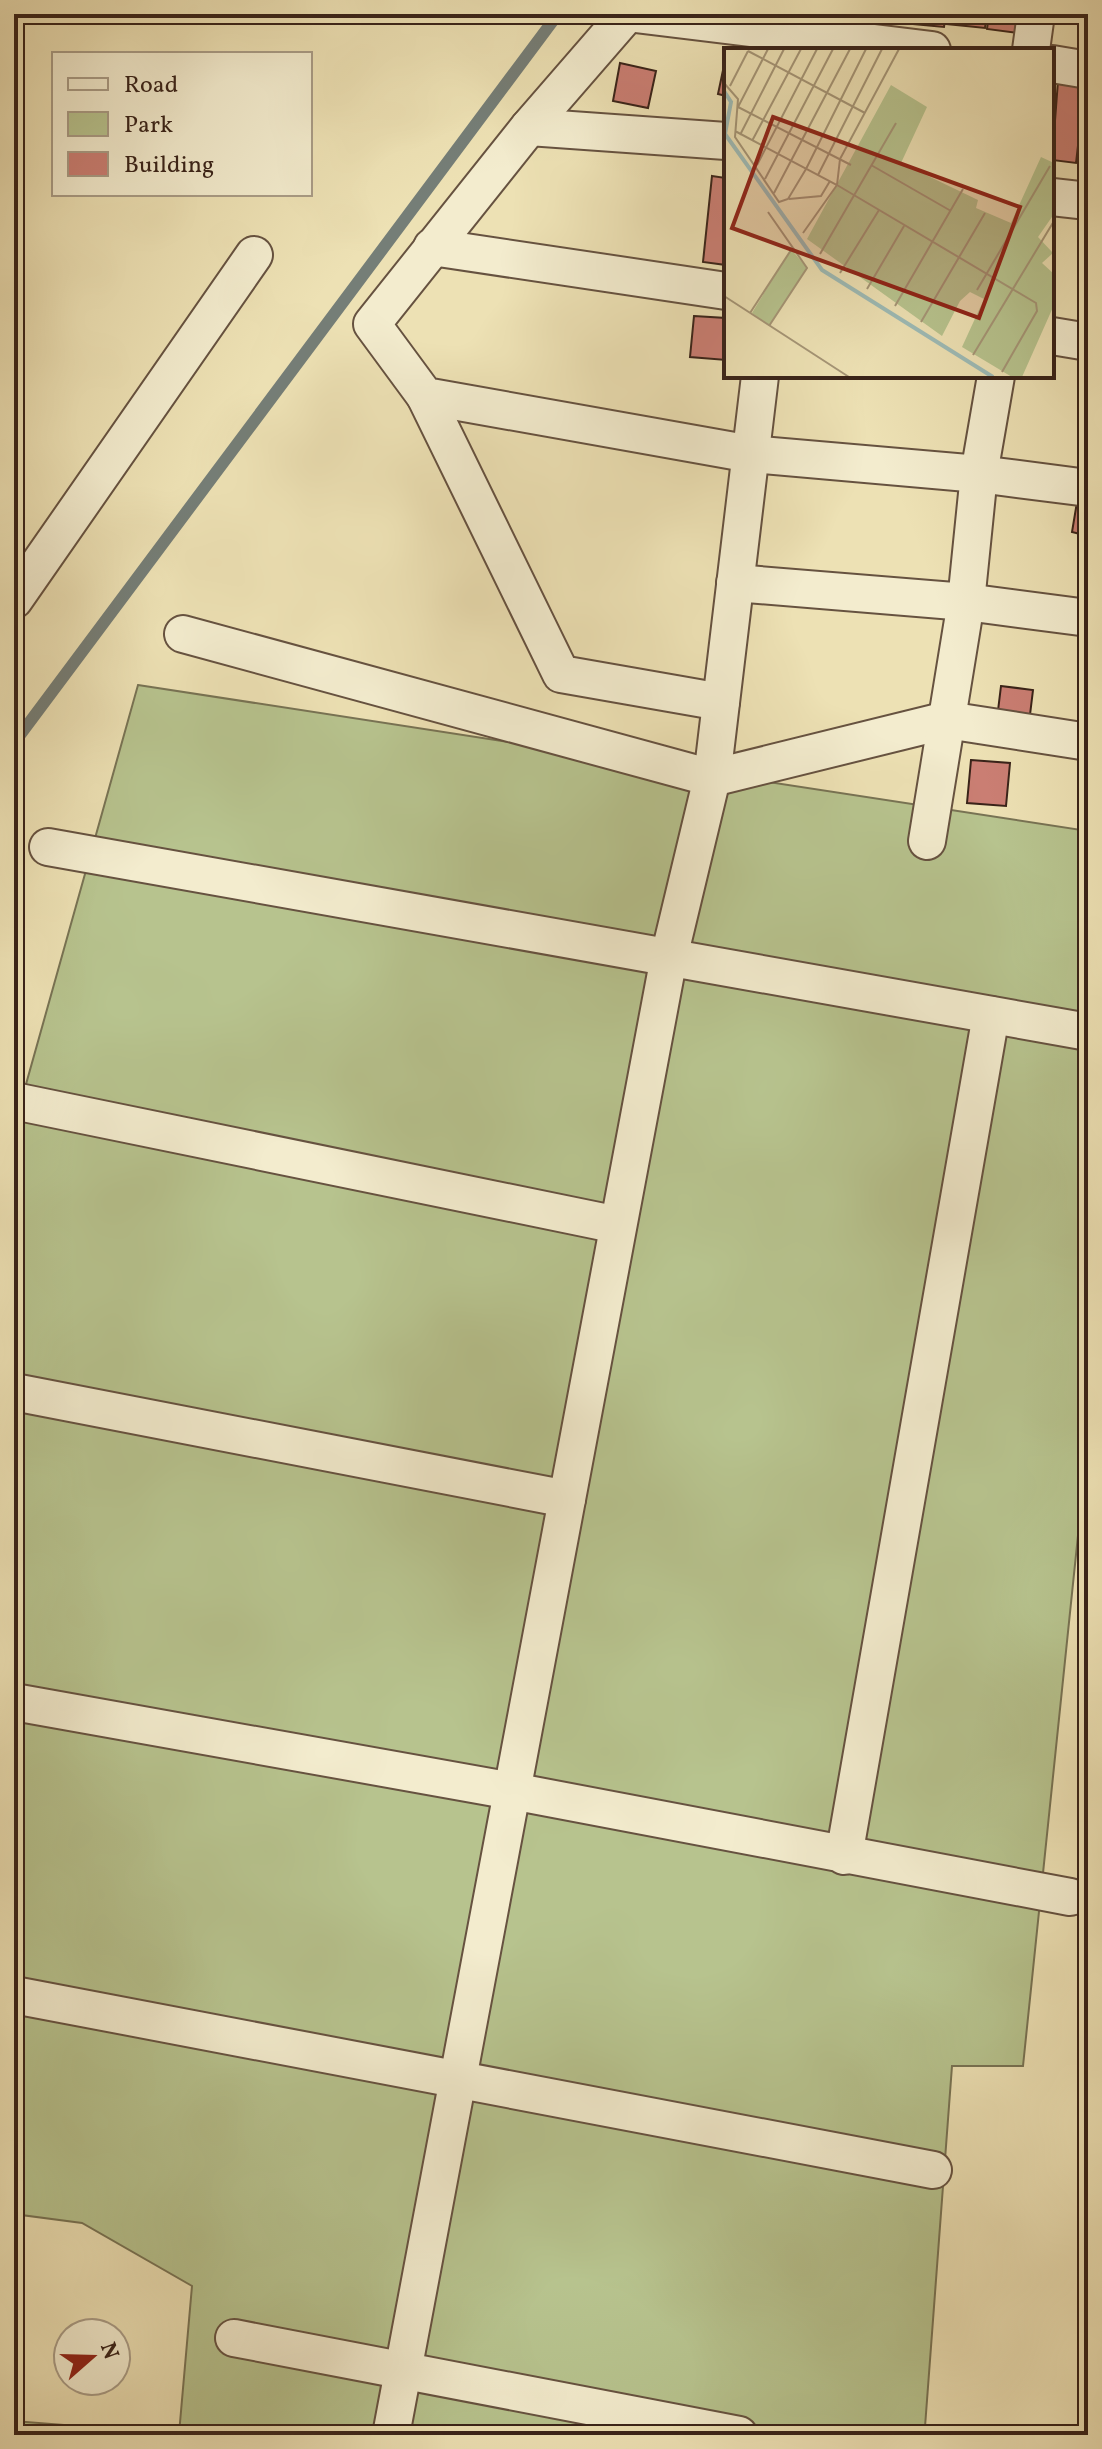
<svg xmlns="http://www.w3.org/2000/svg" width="1102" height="2449" viewBox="0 0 1102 2449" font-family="Vollkorn,serif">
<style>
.green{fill:#b7c38e;stroke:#787354;stroke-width:2}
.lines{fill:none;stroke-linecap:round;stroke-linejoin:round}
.stream{stroke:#757e77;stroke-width:12}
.building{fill:#ca7e73;stroke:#392319;stroke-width:2}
.minor-casing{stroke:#665240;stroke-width:40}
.minor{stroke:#f3ecce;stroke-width:36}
.inset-river{fill:none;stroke:#9dbbb6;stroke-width:4}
.inset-road{fill:none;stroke:#a59576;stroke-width:2}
.view{fill:#8f2418;fill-opacity:0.15;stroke:#8f2418;stroke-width:4}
.inset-edge{fill:none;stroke:#392319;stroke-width:4}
</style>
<rect width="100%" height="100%" fill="#ede1b4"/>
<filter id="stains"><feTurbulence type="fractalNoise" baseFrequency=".0025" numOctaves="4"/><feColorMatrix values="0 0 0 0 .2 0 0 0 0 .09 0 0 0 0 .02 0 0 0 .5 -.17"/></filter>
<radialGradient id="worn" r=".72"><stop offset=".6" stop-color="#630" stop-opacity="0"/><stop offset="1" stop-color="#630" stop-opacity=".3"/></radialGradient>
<polygon class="green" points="138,685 1088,831 1088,1439 1023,2066 952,2066 925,2427 1016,2435 14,2435 14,2421 179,2434 192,2286 82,2223 14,2214 14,1127"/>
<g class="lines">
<polyline class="stream" points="14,743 558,14"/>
</g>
<g class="building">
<polygon points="904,14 946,14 944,27 903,23"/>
<polygon points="948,14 987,14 985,28 947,24"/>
<polygon points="989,14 1028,14 1026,34 987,29"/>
<polygon points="726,56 726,96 718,94"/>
<polygon points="620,63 656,71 648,108 613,101"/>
<polygon points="1058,81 1085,85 1076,163 1052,160"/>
<polygon points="712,176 726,178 726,265 703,262"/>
<polygon points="694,316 726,318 726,360 690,357"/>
<polygon points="1079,490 1088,492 1088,536 1072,532"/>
<polygon points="1001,686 1033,690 1029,723 997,719"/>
<polygon points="971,760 1010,763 1006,806 967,803"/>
</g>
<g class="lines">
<g class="minor-casing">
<g id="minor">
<polyline points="627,14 529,127 372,324 425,396 751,454 979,474 1088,488"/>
<polyline points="635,14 932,50"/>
<polyline points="1031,50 1036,14"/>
<polyline points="1052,64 1088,70"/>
<polyline points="529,127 726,141"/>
<polyline points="1052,197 1088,201"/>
<polyline points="432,247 726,291"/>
<polyline points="1052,336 1088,342"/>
<polyline points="425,396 561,674 721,702"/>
<polyline points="735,583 966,602 1088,618"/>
<polyline points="14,600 254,255"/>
<polyline points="183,634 712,778 947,720 1088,742"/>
<polyline points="927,841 966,602 979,474 996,376"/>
<polyline points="48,847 1088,1032"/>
<polyline points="14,1101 618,1225"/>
<polyline points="14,1392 567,1499"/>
<polyline points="14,1702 512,1791 1070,1897"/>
<polyline points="844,1856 991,1015"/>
<polyline points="14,1995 933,2170"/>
<polyline points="234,2338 739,2435"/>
<polyline points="391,2435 669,957 712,778 760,376"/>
</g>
</g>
<use href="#minor" class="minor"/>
</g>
<g transform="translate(724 48)">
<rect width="330" height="330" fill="#ede1b4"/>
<path d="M167,37L203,59L177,115L254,152L252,160L287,175L317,109L330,115V166L314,189L329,205L318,215L330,226V257L298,329H288L238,299L260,251L246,244L236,253L218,288L83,191ZM67,201L83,220L45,278L28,265Z" fill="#b7c38e"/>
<path class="inset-river" d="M0,43L7,54L1,86L98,222L269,329"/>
<path class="inset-road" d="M44,1L14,59L127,117M24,3L141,65M0,35L14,51L11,89L55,154L64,151L82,121L142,1M6,38L24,3M11,83L113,137L312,255L313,263L278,324M16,87L60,1M28,93L77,1M33,117L93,1M147,117L227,163M94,127L158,1M41,131L109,1M50,145L126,1M65,151L97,148L106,133M44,164L83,220L45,278M79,185L113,137L116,111L175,1M96,206L172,75M116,225L155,162M143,241L180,178M253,242L326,118M0,248L125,329M171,258L239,141M26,265L69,199M197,274L261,165M249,307L330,173"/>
<path class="view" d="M49,69L296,159L255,270L8,180Z"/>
<rect width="330" height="330" class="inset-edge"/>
</g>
<rect width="1102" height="2449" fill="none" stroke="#ede1b4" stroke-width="48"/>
<rect x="16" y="16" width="1070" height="2417" fill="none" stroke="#392319" stroke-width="4"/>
<rect x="24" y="24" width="1054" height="2401" fill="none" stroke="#392319" stroke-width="2"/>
<rect x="52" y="52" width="260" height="144" fill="#f3ecce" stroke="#a99c86" stroke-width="2"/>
<rect x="68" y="78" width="40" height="12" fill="#f3ecce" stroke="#a99c86" stroke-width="2"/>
<text x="124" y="92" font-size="24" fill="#392319">Road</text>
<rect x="68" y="112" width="40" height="24" fill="#b7c38e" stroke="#a99c86" stroke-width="2"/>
<text x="124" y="132" font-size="24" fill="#392319">Park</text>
<rect x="68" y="152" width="40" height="24" fill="#ca7e73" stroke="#a99c86" stroke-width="2"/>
<text x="124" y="172" font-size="24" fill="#392319">Building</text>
<g transform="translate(92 2357) rotate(70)"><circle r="38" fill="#f3ecce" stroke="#a99c86" stroke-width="2"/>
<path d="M0-6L14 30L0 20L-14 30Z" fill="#8f2418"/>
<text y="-12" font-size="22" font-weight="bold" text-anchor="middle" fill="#392319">N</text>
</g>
<rect width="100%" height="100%" filter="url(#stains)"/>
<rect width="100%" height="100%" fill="url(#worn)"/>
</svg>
